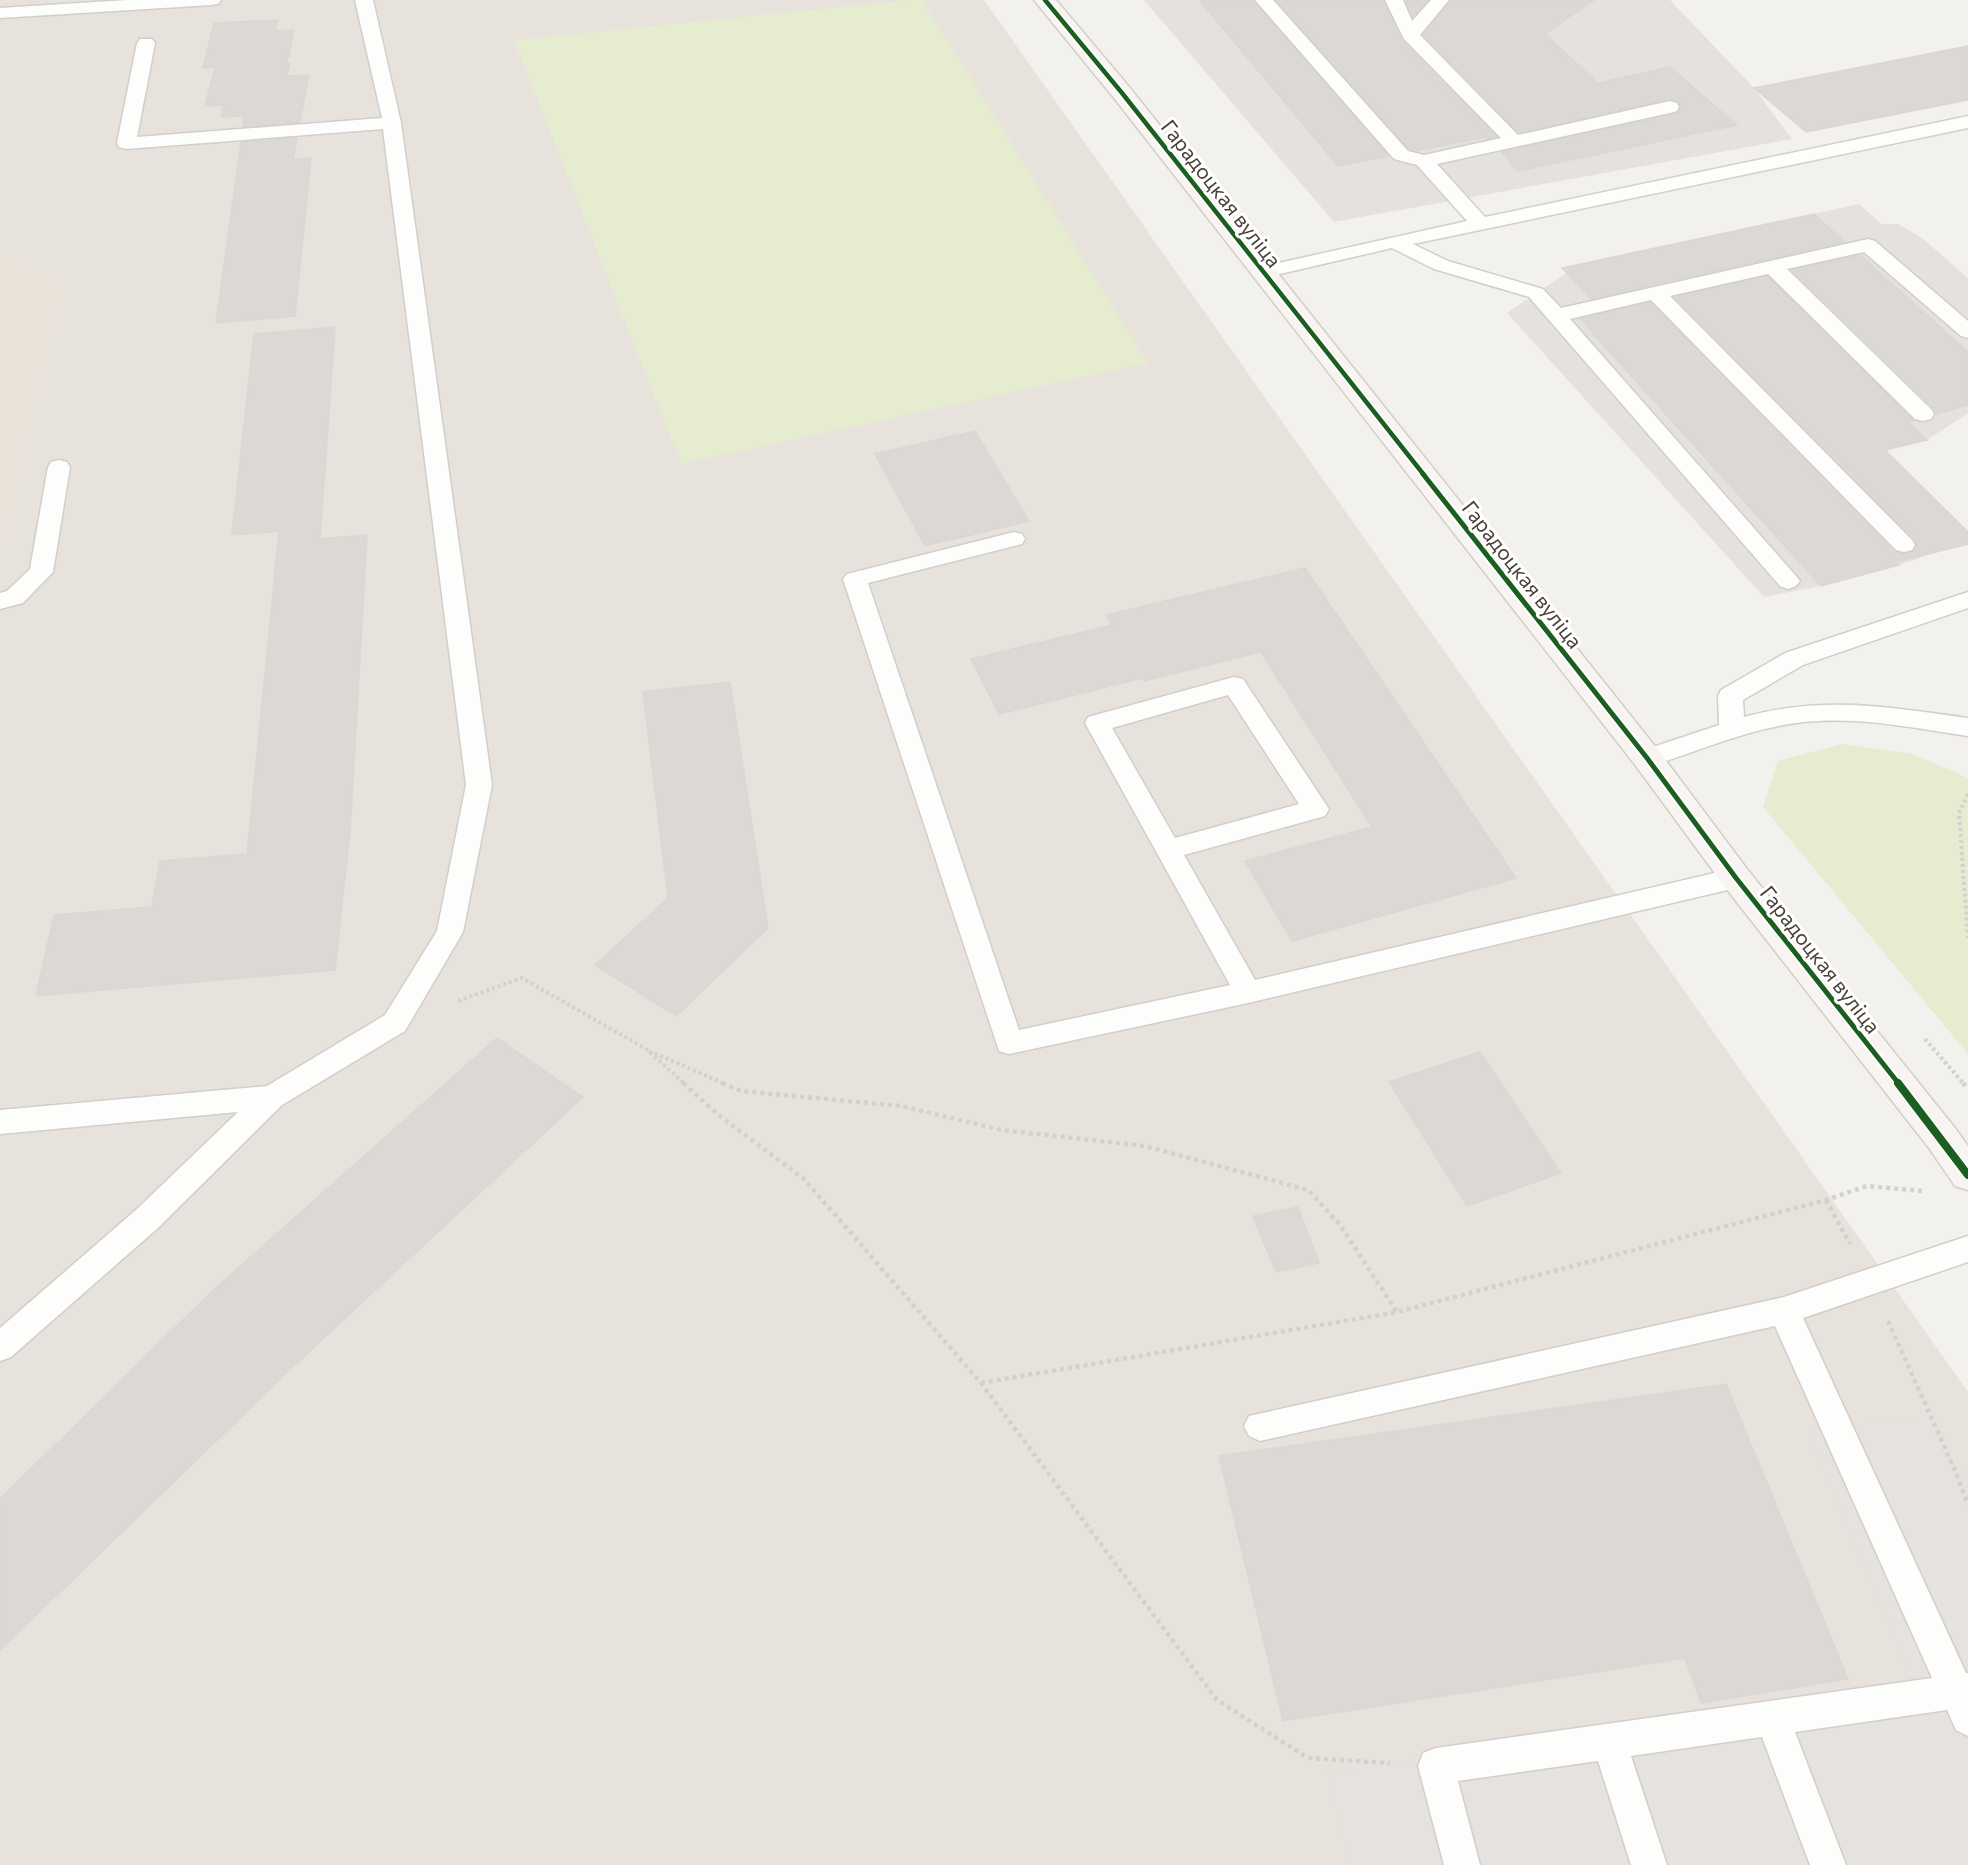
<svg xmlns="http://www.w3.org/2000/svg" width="1968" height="1865" viewBox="0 0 1968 1865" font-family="Commissioner,sans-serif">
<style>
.residential{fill:#e7e2dc}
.industrial{fill:#e5e1de}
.education{fill:#e9e3da}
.green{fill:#e5eccf}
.parking{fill:#e5e2df}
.building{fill:#dbd8d5;stroke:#dbd7d3;stroke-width:1.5}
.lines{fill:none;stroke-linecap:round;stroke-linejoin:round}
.lane-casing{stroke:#d1cecb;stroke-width:3}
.secondary-casing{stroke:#d3cec6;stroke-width:3}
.path-far1{stroke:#d3d1cc;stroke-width:4;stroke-dasharray:3 3;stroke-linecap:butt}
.path{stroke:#d3d1cc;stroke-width:4.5;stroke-dasharray:4 4;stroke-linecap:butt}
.lane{fill:#fdfdfc;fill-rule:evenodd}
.secondary{fill:#f7f4f1;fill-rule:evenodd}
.cycleway-far2-casing{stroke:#fff;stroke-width:8}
.cycleway-far1-casing{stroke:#fff;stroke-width:9}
.cycleway-casing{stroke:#fff;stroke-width:11}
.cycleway-far2{stroke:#1b5e20;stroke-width:4.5}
.cycleway-far1{stroke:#1b5e20;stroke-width:5}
.cycleway{stroke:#1b5e20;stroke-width:8}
.labels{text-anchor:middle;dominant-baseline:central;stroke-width:6;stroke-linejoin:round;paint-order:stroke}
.street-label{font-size:21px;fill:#4a4139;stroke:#fff}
</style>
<rect width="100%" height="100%" fill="#f3f1ee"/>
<polygon class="residential" points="0,0 984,0 1968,1392 1968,1865 0,1865"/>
<g class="industrial">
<polygon points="1144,0 1670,0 1754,88 1792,139 1334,222"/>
<polygon points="1859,204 1882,224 1898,224 1922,238 1968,278 1968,413 1927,440 1886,450 1968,532 1968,544 1934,553 1899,565 1821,586 1764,597 1507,313 1566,273 1562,268"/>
</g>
<polygon class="education" points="0,250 62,289 0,548"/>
<g class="green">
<polygon points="910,0 922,0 1148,363 681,464 514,40"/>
<polygon points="1842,744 1913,754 1968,778 1968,1054 1763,807 1778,761"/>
</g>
<polygon class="parking" points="1934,1414 1968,1487 1968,1865 1350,1865 1327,1773 1915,1685 1808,1431"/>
<g class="building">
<polygon points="1199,0 1253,0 1389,156 1338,166"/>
<polygon points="1276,0 1383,0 1402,41 1497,137 1488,139 1486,137 1416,151 1409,149"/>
<polygon points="1405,0 1428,0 1413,17"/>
<polygon points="1451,0 1594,0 1545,34 1598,83 1670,67 1737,125 1518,171 1501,152 1671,115 1679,112 1681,106 1678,101 1670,99 1519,133 1423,35"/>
<polygon points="278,20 275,31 294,30 287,63 290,63 287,76 309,75 300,122 243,127 244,116 221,117 224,105 205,106 215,67 203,68 214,23"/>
<polygon points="1968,46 1968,100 1806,132 1754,88"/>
<polygon points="297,138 293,159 311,158 295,316 216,323 241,142"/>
<polygon points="1814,214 1845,242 1591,299 1562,268"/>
<polygon points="1860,255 1968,352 1968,405 1936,414 1933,407 1792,270"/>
<polygon points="1767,276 1913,420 1908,421 1927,440 1885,450 1968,532 1968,544 1896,562 1899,565 1821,586 1580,319 1650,302 1894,552 1903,554 1913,552 1917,546 1914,538 1674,297"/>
<polygon points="335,327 320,539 367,535 350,832 335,970 36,996 54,915 152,907 160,861 247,854 279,531 232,535 254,334"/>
<polygon points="975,431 1029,521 925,546 875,454"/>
<polygon points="1305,568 1516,878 1292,941 1245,861 1372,827 1261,652 1144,681 1142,678 999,714 971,659 1112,625 1106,615"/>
<polygon points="730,682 768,928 676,1016 595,965 668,898 643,692"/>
<polygon points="497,1038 583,1097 296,1364 0,1650 0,1499 209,1294"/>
<polygon points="1480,1052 1561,1173 1467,1206 1389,1082"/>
<polygon points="1298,1207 1319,1263 1276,1272 1253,1216"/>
<polygon points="1726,1384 1848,1679 1701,1703 1685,1658 1283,1721 1219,1456"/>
</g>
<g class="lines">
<g class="lane-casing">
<g id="lane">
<polygon points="127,0 221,0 218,4 212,5 0,18 0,8"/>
<polygon points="355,0 373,0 401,123 492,785 463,932 405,1031 282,1105 159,1227 11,1357 0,1361 0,1328 137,1209 238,1112 0,1134 0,1110 267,1086 385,1015 437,931 466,785 383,129 126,149 119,147 117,143 137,43 140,39 152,39 155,43 137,137 382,118"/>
<polygon points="1255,0 1273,0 1408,151 1424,155 1501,138 1404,39 1385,0 1403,0 1412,21 1431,0 1449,0 1420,35 1518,135 1670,101 1677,103 1679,107 1677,111 1670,113 1437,164 1485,217 1968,116 1968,128 1413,244 1448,261 1543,289 1561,308 1868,239 1875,241 1968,321 1968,338 1961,336 1864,252 1787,269 1931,409 1934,414 1931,419 1923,421 1915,419 1768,274 1670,296 1912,540 1915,545 1912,550 1904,552 1896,550 1651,300 1570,319 1796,576 1800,581 1796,586 1788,589 1780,586 1529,297 1434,269 1392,248 1263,278 1256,276 1253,272 1256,268 1467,221 1417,165 1394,159"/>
<polygon points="59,460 67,462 70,467 53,572 23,603 0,609 0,593 7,591 30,569 48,467 51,462"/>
<path d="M1014,532L1022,534L1025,539L1022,544L868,583L1019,1030L1230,985L1085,723L1088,717L1234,677L1243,679L1329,809L1325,816L1184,855L1255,980L1736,868L1745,871L1749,878L1745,885L1736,888L1248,1003L1009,1054L999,1051L843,579L847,574ZM1228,695L1299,804L1175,838L1112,728Z"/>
<path d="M1968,592V608L1803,665L1743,700L1744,717C1824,695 1888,707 1968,718V736C1914,728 1859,716 1804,722C1749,728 1700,751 1647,767L1638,764L1634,758L1638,752L1719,725L1718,696L1721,690L1785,653Z"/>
<polygon points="1968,1236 1968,1262 1803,1318 1966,1673 1968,1673 1968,1736 1956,1730 1947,1710 1795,1732 1846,1865 1810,1865 1762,1737 1631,1756 1667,1865 1631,1865 1598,1761 1458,1781 1480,1865 1444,1865 1418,1766 1423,1753 1436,1748 1932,1678 1775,1326 1260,1441 1249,1436 1244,1426 1249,1416 1784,1297"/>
</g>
</g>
<g class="secondary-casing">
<polygon id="secondary" points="1034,0 1056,0 1130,88 1658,750 1747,869 1955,1128 1968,1146 1968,1190 1955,1186 1929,1148 1725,887 1636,766 1114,98"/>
</g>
<g class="path-far1">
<polyline points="1968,794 1959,813 1968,938"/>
<polyline points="458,1001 522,978 646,1049 685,1084"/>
<polyline points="1925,1039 1964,1084"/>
<polyline points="649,1051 725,1084"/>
</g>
<g class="path">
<polyline points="683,1083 721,1117 804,1179 981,1383 1217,1700 1308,1758 1390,1763"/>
<polyline points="722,1083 741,1091 901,1106 1002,1130 1145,1146 1308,1190 1340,1225 1397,1312"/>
<polyline points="1963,1083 1968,1089"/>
<polyline points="1826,1200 1850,1244"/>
<polyline points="1888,1321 1954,1468 1968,1505"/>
<polyline points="981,1383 1397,1312 1826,1200 1867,1186 1922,1191"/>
</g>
<use href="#lane" class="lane"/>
<use href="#secondary" class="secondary"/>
<g class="cycleway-far2-casing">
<polyline id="cycleway-far2" points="1045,0 1122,93 1424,475"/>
</g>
<g class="cycleway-far1-casing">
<polyline id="cycleway-far1" points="1423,474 1647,758 1736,878 1899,1084"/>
</g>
<g class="cycleway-casing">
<polyline id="cycleway" points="1898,1083 1968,1175"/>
</g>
<use href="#cycleway-far2" class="cycleway-far2"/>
<use href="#cycleway-far1" class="cycleway-far1"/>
<use href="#cycleway" class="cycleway"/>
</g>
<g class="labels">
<g class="street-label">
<text transform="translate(1222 193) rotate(52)">Гарадоцкая вуліца</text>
<text transform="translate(1523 574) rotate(52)">Гарадоцкая вуліца</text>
<text transform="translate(1821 959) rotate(52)">Гарадоцкая вуліца</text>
</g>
</g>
</svg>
